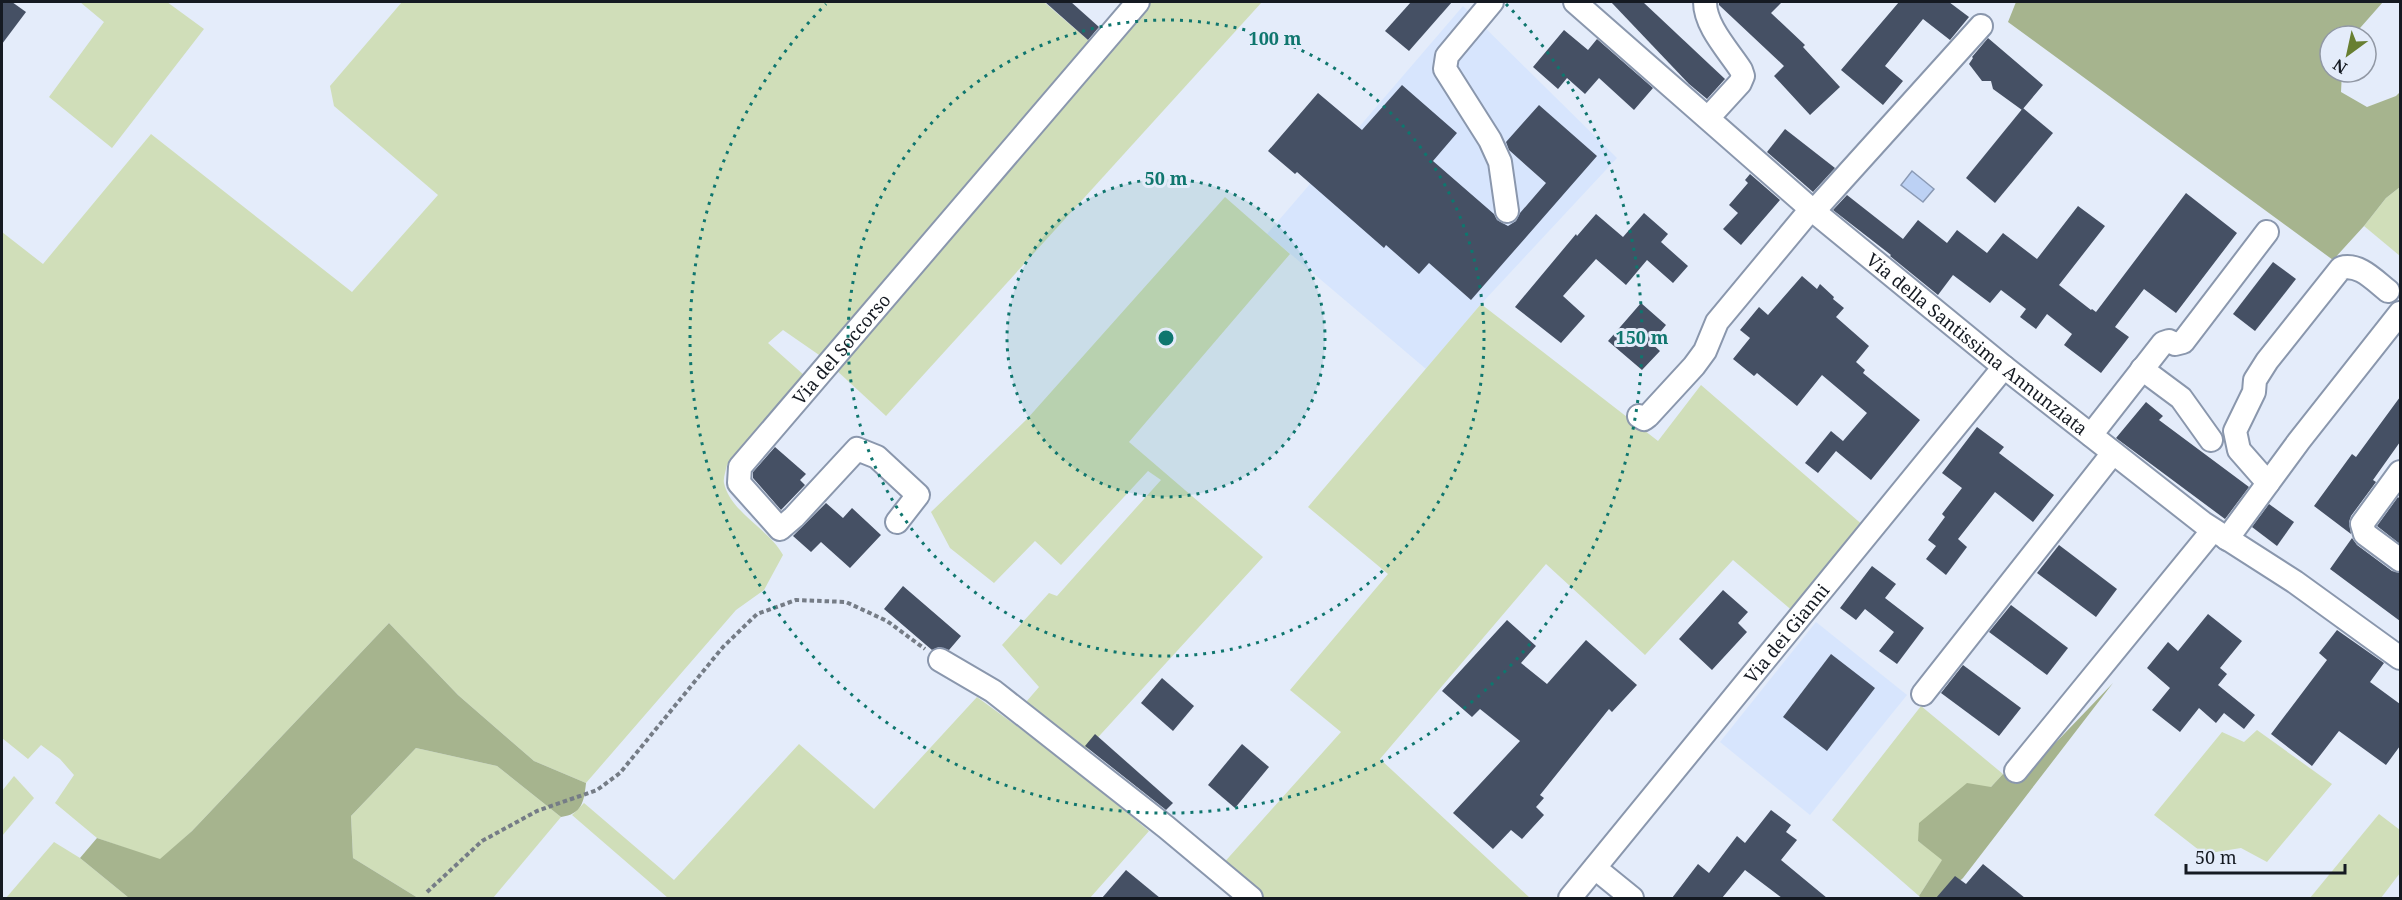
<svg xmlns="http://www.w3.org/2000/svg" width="2402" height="900" viewBox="0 0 2402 900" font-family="'Noto Serif',serif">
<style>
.built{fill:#d7e5fd}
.green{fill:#d0deb9}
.forest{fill:#a6b48e}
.water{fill:#bcd1f4;stroke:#8a9ab5;stroke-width:1.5}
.building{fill:#455064}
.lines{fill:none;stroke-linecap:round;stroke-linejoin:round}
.minor-casing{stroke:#8a97ad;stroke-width:26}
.path{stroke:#757c86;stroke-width:4;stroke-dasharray:4.5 3;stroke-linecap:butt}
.minor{stroke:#fff;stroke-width:22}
.ring{fill:none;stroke:#0f766e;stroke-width:3;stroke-dasharray:3 6}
.labels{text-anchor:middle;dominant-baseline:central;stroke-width:6;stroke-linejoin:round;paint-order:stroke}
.street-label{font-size:18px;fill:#151a22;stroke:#e4ecfa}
.centre{fill:#0f766e;stroke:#e4ecfa;stroke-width:3}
.ring-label{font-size:18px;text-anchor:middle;font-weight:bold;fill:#0f766e;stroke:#e4ecfa;stroke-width:6;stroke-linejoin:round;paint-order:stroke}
</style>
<rect width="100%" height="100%" fill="#e4ecfa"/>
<g class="built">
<polygon points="1463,6 1617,158 1481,304 1426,369 1267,234"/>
<polygon points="1816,622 1907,695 1810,815 1720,742"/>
</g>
<g class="green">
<polygon points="80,2 167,2 204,29 112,148 49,97 104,22"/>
<path d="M402,2H1044L1096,47L822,357L783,330L768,343L805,376L727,465C726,470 723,478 724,483C730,512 769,529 783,555L764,590L736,610L586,783L534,761L458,695L389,623L192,831L160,860L97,838L55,803L74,775L60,759L41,745L28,759L2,738V232L43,264L151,134L352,292L438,195L334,106L330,86Z"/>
<polygon points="1151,2 1262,2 886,416 835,369"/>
<polygon points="2400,187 2400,256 2364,226 2386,198"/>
<polygon points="1225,197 1290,254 1129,442 1263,557 1080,757 1020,709 1039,687 1002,645 1049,593 1057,596 1161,480 1148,471 1061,565 1035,541 994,583 950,548 931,512 1027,419"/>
<polygon points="1481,304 1658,441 1701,385 1865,527 1795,613 1733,560 1645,655 1546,564 1380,759 1530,898 1260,898 1221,866 1341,732 1290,690 1388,574 1308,507"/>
<polygon points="977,697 1070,765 1149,831 1090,898 668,898 572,815 584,803 674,880 799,744 874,809"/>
<polygon points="1921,706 2003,774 1991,787 1918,841 1943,859 1919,896 1832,820"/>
<polygon points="2257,730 2332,784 2267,862 2241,848 2204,854 2154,815 2222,732 2244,742"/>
<polygon points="416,748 497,766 561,817 493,898 418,898 353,858 351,816"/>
<polygon points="14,776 34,798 2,836 2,791"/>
<polygon points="2379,814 2400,830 2400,873 2381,898 2310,898"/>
<polygon points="54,842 80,858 129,898 6,898"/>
</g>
<g class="forest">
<polygon points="2016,2 2383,2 2353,36 2330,36 2330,72 2342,72 2341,92 2367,107 2396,96 2400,92 2400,187 2386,198 2364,226 2333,260 2008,22"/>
<path d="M389,623L458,695L534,761L586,783C584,802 582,814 561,817L497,766L416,748L351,816L353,858L418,898H129L80,858L97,838L160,859L192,831Z"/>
<polygon points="2113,683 1963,878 1941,898 1921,898 1919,896 1942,860 1918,841 1919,823 1967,783 1991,787 2003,774 2016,784"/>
</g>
<polygon class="water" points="1912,171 1934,189 1923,202 1901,185"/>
<g class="building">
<polygon points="2,2 12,2 26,12 2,44"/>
<polygon points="1045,2 1071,2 1099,27 1088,40"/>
<polygon points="1411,2 1452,2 1409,51 1385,31"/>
<polygon points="1611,2 1643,2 1725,79 1707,99 1689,84"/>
<polygon points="1719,2 1782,2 1771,13 1805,45 1803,47 1840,87 1810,115 1774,76 1784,66 1719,5"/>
<polygon points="1899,2 1949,2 1969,17 1950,40 1923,19 1885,66 1903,81 1883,105 1841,70"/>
<polygon points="1564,30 1588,50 1597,39 1653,88 1634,110 1599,78 1585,94 1567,78 1558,89 1533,67"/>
<polygon points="1988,38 2043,85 2022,110 1993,89 1991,81 1982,81 1969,64 1973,58 1972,57"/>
<polygon points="1402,85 1457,133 1433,161 1494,214 1497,220 1508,226 1516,221 1520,213 1546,183 1509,150 1506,142 1539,105 1597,156 1471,300 1429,263 1419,274 1386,245 1384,248 1297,172 1295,174 1268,151 1318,93 1362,130"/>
<polygon points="2023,108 2053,133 1995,203 1966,178"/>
<polygon points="1785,129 1835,168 1813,192 1767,152"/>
<polygon points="1750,174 1780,200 1741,245 1723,229 1738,213 1729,205 1748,183 1745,180"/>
<polygon points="2186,193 2237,233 2176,313 2144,289 2115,327 2129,337 2101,373 2064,345 2072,334 2047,314 2036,329 2020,317 2026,309 2001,290 1990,303 1953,275 1938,295 1890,256 1891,255 1833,210 1847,195 1903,239 1918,220 1947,243 1957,230 1987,253 2003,233 2037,259 2078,206 2105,226 2059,285 2091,310 2092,309 2096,312"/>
<polygon points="1644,213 1668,234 1661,242 1688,266 1673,283 1647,260 1626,285 1596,259 1563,296 1585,316 1561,343 1515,307 1576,234 1577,236 1596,214 1623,237"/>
<polygon points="2273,262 2296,279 2255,331 2233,314"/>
<polygon points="1802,276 1817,289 1820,284 1834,297 1833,299 1844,308 1836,317 1869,346 1856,362 1865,370 1863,373 1920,420 1871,480 1836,451 1818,473 1805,463 1831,431 1843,441 1867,413 1822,375 1797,406 1757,373 1754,376 1733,359 1750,338 1740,330 1759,307 1768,315"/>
<polygon points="1641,303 1666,325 1651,343 1660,351 1642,370 1608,341"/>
<polygon points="2400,397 2400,442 2373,480 2376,482 2351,516 2349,522 2351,534 2314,506 2352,454 2356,457"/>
<polygon points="2146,402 2163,416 2159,420 2249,487 2225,519 2116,438"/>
<polygon points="1977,427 2004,447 1999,453 2054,495 2033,522 1995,492 1958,539 1967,547 1946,575 1926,559 1936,546 1928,540 1945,517 1942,514 1962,488 1942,473"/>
<polygon points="775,447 806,474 800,480 805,485 781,510 753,478 753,472"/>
<polygon points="2398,497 2400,499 2400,544 2377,526"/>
<polygon points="826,503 843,518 852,508 881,535 850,568 821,542 811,552 793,536"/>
<polygon points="2269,504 2294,522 2277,546 2252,527"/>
<polygon points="2352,538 2357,545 2392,571 2400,573 2400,621 2330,569"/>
<polygon points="2059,545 2117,589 2096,617 2037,573"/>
<polygon points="1872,566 1896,584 1885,598 1924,628 1897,664 1879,651 1894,632 1865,609 1856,620 1840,608"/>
<polygon points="903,586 961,636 949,650 939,647 932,650 884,609"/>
<polygon points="1723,590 1748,612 1738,623 1747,632 1712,670 1679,639"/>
<polygon points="2011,605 2068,648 2047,675 1989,632"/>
<polygon points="2208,614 2242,641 2220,668 2227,674 2218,685 2255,715 2244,729 2224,713 2216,723 2199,708 2180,732 2152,710 2170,688 2147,668 2168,642 2178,651"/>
<polygon points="1507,620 1536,646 1521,663 1547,684 1586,640 1637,685 1612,712 1609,709 1540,795 1544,798 1536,807 1544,815 1522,839 1511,830 1493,849 1453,813 1520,741 1480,709 1472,717 1442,691"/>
<polygon points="2337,630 2384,663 2370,682 2400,704 2400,746 2386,765 2339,731 2312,766 2271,734 2327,660 2319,653"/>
<polygon points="1831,654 1875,688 1827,751 1783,717"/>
<polygon points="1963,665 2021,708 1999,736 1941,693"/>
<polygon points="1162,678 1194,706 1173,731 1141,703"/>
<polygon points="1095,734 1173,803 1166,810 1085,746"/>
<polygon points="1242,744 1269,767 1235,808 1208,785"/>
<polygon points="1771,810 1791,825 1786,832 1797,840 1781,860 1827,898 1782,898 1745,870 1722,898 1672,898 1698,864 1709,873 1737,836 1745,843"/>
<polygon points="1983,864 2025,898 1936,898 1955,876 1966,884"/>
<polygon points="1126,870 1160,898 1102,898"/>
</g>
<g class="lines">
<g class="minor-casing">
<g id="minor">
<polyline points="1492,2 1447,56 1445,69 1490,140 1500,162 1507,211"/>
<path id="s1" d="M1575,2L1811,209L2004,367L2203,523L2295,582L2400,658"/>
<path d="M1705,2C1705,26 1728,50 1741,70L1743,76L1740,83L1708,118"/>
<polyline points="1814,211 1981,26"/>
<polyline points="2142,369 2181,398 2211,440"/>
<polyline points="1639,416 1644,419 1648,416 1694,366 1705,351 1717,322 1811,209"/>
<polyline points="2091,435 2163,343 2169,341 2175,344 2183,342 2267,232"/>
<polyline points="2400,472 2362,524 2365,534 2400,560"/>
<path d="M2268,483L2239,450L2235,431L2254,392L2255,380L2267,361L2341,268C2359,263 2374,280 2388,291"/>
<path id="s2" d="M897,522L918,495L877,457L857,449L794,517L780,529L739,483L740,467L1138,2"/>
<polyline points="2227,539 2299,441 2400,313"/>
<polyline points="940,660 993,691 1166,827 1251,898"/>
<polyline points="1923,694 2113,453"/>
<polyline points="2016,771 2213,530"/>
<polyline points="1595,868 1632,898"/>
<path id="s3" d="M1570,898L2004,367"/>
</g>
</g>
<polyline class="path" points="427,892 482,841 537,811 597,790 620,773 723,647 757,614 796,600 846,602 887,621 925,649"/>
<use href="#minor" class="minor"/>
</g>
<circle cx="1166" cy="338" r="159" fill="#0f766e" fill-opacity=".12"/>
<g class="ring">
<circle cx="1166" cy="338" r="159"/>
<circle cx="1166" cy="338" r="318"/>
<path d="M1506 4A476 476 0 1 1 826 4"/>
</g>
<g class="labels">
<g class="street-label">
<text stroke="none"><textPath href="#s1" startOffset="528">Via della Santissima Annunziata</textPath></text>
<text stroke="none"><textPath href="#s2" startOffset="456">Via del Soccorso</textPath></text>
<text stroke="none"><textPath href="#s3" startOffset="342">Via dei Gianni</textPath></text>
</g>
</g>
<circle cx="1166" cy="338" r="9" class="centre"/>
<g class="ring-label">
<text x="1275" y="45">100 m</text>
<text x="1166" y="185">50 m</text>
<text x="1642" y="344">150 m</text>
</g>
<rect width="2402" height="900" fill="none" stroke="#151a22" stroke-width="6"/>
<g transform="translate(2348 54) rotate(213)"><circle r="28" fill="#e4ecfa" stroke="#9198a4" stroke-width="1.5"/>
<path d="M0-4.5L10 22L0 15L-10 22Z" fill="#687f31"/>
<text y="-9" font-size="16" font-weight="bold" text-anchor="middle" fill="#151a22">N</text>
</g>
<path d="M2186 864v9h159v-9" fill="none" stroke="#151a22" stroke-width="3"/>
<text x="2195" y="864" font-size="18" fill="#151a22" stroke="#e4ecfa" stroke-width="4.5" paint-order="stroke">50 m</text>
</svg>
